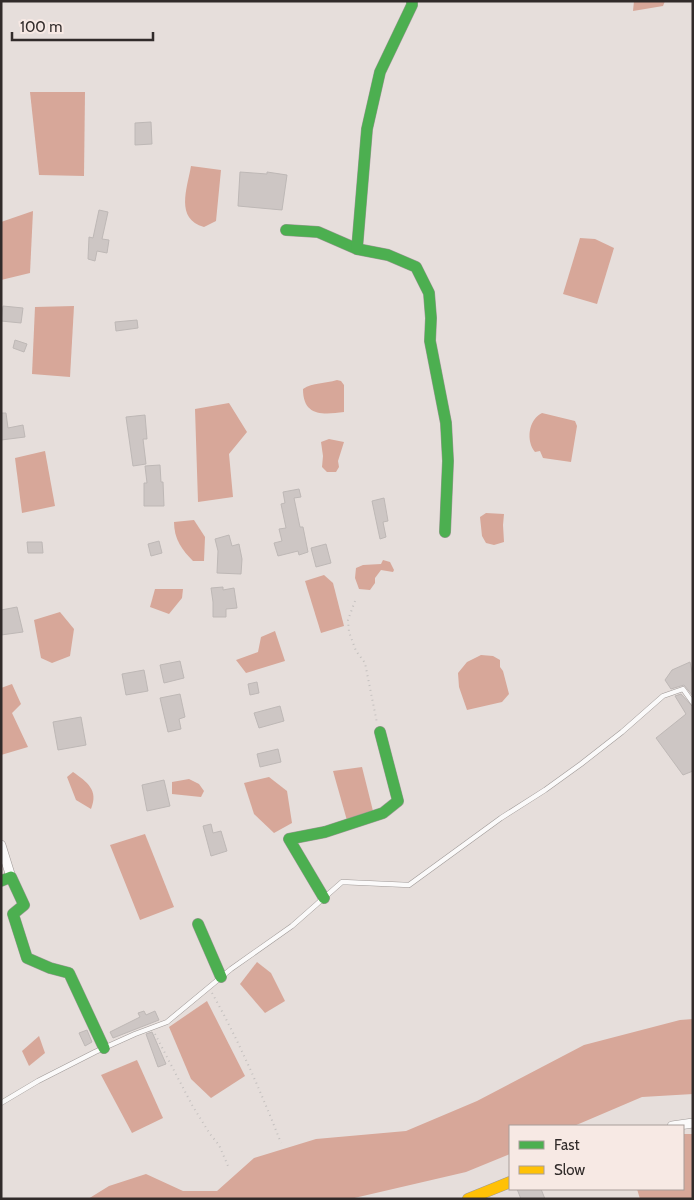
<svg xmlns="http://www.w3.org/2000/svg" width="694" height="1200" viewBox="0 0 694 1200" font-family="Cabin,sans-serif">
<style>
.water{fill:#d7a799}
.building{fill:#cdc6c4;stroke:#beb8b6}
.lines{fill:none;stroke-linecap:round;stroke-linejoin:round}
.lane-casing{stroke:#9f9997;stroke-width:5.5}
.street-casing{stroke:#9f9997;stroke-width:10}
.fast-casing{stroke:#9f9997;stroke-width:12}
.slow-casing{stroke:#9f9997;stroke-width:12}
.path{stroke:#c4c0bf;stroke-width:2;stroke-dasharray:1 4;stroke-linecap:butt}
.lane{stroke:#fbfafa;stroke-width:4.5}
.street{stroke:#fbfafa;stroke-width:9}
.fast{stroke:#4caf50;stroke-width:11}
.slow{stroke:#ffc107;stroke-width:11}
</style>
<rect width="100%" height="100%" fill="#e6dedb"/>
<g class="water">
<polygon points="634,1 665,1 663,6 633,11"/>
<polygon points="30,92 85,92 84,176 39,175"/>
<path d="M191,166L221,170L216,221L204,227C175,219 187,189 191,166Z"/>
<polygon points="33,211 30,273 1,280 1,222"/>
<polygon points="580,238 595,239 614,248 597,304 563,294"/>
<polygon points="74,306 70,377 32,374 35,307"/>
<path d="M337,380L341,381L344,385V412C322,415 303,416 303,389C313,382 325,384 337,380Z"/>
<polygon points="229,403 247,432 229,454 233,497 198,502 195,409"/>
<path d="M542,413L575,421L577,426L571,462L543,458L540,451L535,452C526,441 528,420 542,413Z"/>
<polygon points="329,439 344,442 338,461 339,467 336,472 327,472 322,467 323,456 321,442"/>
<polygon points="45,451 55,506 22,513 15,458"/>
<polygon points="486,513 504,514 503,525 504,542 494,545 486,543 482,536 480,517"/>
<path d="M194,520L205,537L204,561H193C182,550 174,539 174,522Z"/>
<polygon points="383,560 390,562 394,570 393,572 381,570 375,578 375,583 370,590 359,589 355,578 356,568 363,565 381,564"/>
<polygon points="324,575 333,583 344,626 321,633 305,581"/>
<polygon points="155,589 183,589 182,598 169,614 150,607"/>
<polygon points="60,612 74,629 70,656 52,663 41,658 34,620"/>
<polygon points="275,631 285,661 246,673 236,660 258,652 261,637"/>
<polygon points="481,655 493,656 500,660 500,667 503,671 509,694 502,702 467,710 459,687 458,673 467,662"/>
<polygon points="12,684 21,704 12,713 28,747 1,755 1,688"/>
<polygon points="362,767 374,815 348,824 333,771"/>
<path d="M73,772C87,782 99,790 91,809L76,800L67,777Z"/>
<polygon points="269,777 287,791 292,823 274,833 254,814 244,783"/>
<polygon points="189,779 199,784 204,791 201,797 172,794 172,782"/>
<polygon points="145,834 174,907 140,920 110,845"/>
<polygon points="257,962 271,973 285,1001 265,1013 240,984"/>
<polygon points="207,1001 245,1076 211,1098 191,1079 169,1027"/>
<polygon points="693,1019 693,1094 642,1097 574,1126 510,1126 510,1154 466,1172 350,1199 88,1199 109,1186 146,1174 183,1191 217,1191 254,1158 316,1139 406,1131 477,1101 584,1045 680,1020"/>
<polygon points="39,1036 45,1053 29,1066 22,1051"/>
<polygon points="137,1060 163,1118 132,1133 101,1075"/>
<polygon points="683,1134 693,1134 693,1199 640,1199 637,1189 683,1189"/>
</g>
<g class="building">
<polygon points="151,122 152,144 135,145 135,123"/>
<polygon points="240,172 267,174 267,172 287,175 282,210 238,206"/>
<polygon points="99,210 108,212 102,239 109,240 107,253 97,251 95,261 88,259 89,237 93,238"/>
<polygon points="3,306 23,308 21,323 1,321"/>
<polygon points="137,320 138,328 116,331 115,322"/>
<polygon points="15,340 27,344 24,352 13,348"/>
<polygon points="1,413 6,413 8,428 23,425 25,437 1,440"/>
<polygon points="145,415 147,439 143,439 146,464 133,466 126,417"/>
<polygon points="160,465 161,482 163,482 164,506 144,506 144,483 147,483 145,466"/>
<polygon points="299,489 301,497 294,498 300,527 303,527 308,552 299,555 298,551 278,556 274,543 282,541 279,529 286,528 281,504 285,503 283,492"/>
<polygon points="384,498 388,521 383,522 386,537 380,539 372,501"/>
<polygon points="229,535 232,546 239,544 242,559 241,574 217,573 218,551 215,539"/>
<polygon points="159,541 162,553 151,556 148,544"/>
<polygon points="27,542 42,542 43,553 28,553"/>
<polygon points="326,544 331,563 316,567 311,548"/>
<polygon points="223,587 223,590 234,588 237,608 226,609 226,617 213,617 213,602 211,588"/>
<polygon points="17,607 23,632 1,635 1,610"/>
<polygon points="180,661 184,678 164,683 160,665"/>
<polygon points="690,662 693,676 693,696 684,685 671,689 665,680 672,670"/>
<polygon points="144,670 148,691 126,695 122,674"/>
<polygon points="257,682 259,693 250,695 248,684"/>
<polygon points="180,694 185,717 179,719 181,729 168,732 160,698"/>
<polygon points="681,694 693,707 693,771 683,775 656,738 686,714 675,696"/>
<polygon points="280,706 284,721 259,728 254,713"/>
<polygon points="81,717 86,745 58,750 53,722"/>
<polygon points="278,749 281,762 260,767 257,754"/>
<polygon points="164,780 170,806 147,811 142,785"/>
<polygon points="211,824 213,833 221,831 227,851 211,856 203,826"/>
<polygon points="144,1011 146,1015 155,1011 159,1020 113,1038 110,1032 140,1017 138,1013"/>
<polygon points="87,1030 92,1042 85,1046 79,1033"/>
<polygon points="152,1032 166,1064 158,1067 146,1034"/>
<polygon points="517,1189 541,1189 545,1199 521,1199"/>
</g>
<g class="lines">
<g class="lane-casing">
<polyline id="lane" points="1,1103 38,1081 95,1052 135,1034 167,1022 231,969 292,926 342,882 409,885 501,818 545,790 581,764 622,732 663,696 683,689 693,703"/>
</g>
<g class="street-casing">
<g id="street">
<polyline points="1,845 11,877"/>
<polyline points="672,1126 693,1123"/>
</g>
</g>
<g class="fast-casing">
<g id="fast">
<polyline points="286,230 318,232 357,249 388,255 416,267 429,293 431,318 430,341 446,423 448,461 445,532"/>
<polyline points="357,249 367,129 380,72 412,5 412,1"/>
<polyline points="1,881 11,877 24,905 13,914 27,958 50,968 69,973 104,1048"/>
<polyline points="324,898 289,839 325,832 383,813 398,801 380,732"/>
<polyline points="198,924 221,977"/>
</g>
</g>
<g class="slow-casing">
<polyline id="slow" points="468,1199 510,1182"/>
</g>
<g class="path">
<polyline points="355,601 348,620 349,632 356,651 365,663 377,723"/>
<path d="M212,993C239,1041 261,1092 281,1143"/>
<polyline points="155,1034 192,1105 210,1134 219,1145 228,1166"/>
</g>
<use href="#lane" class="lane"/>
<use href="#street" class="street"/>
<use href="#fast" class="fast"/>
<use href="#slow" class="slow"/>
</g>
<rect width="694" height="1200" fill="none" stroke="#312b2a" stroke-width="5"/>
<rect x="509" y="1125" width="175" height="65" fill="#f7e9e4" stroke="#a89d9a"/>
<rect x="519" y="1141" width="25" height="8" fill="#4caf50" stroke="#a89d9a"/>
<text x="554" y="1150" font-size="15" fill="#312b2a">Fast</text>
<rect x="519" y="1166" width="25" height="8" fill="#ffc107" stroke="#a89d9a"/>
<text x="554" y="1175" font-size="15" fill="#312b2a">Slow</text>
<path d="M12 32v8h141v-8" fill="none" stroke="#312b2a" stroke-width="2.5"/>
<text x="20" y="32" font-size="15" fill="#312b2a" stroke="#f7e9e4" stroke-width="4" paint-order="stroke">100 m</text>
</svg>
